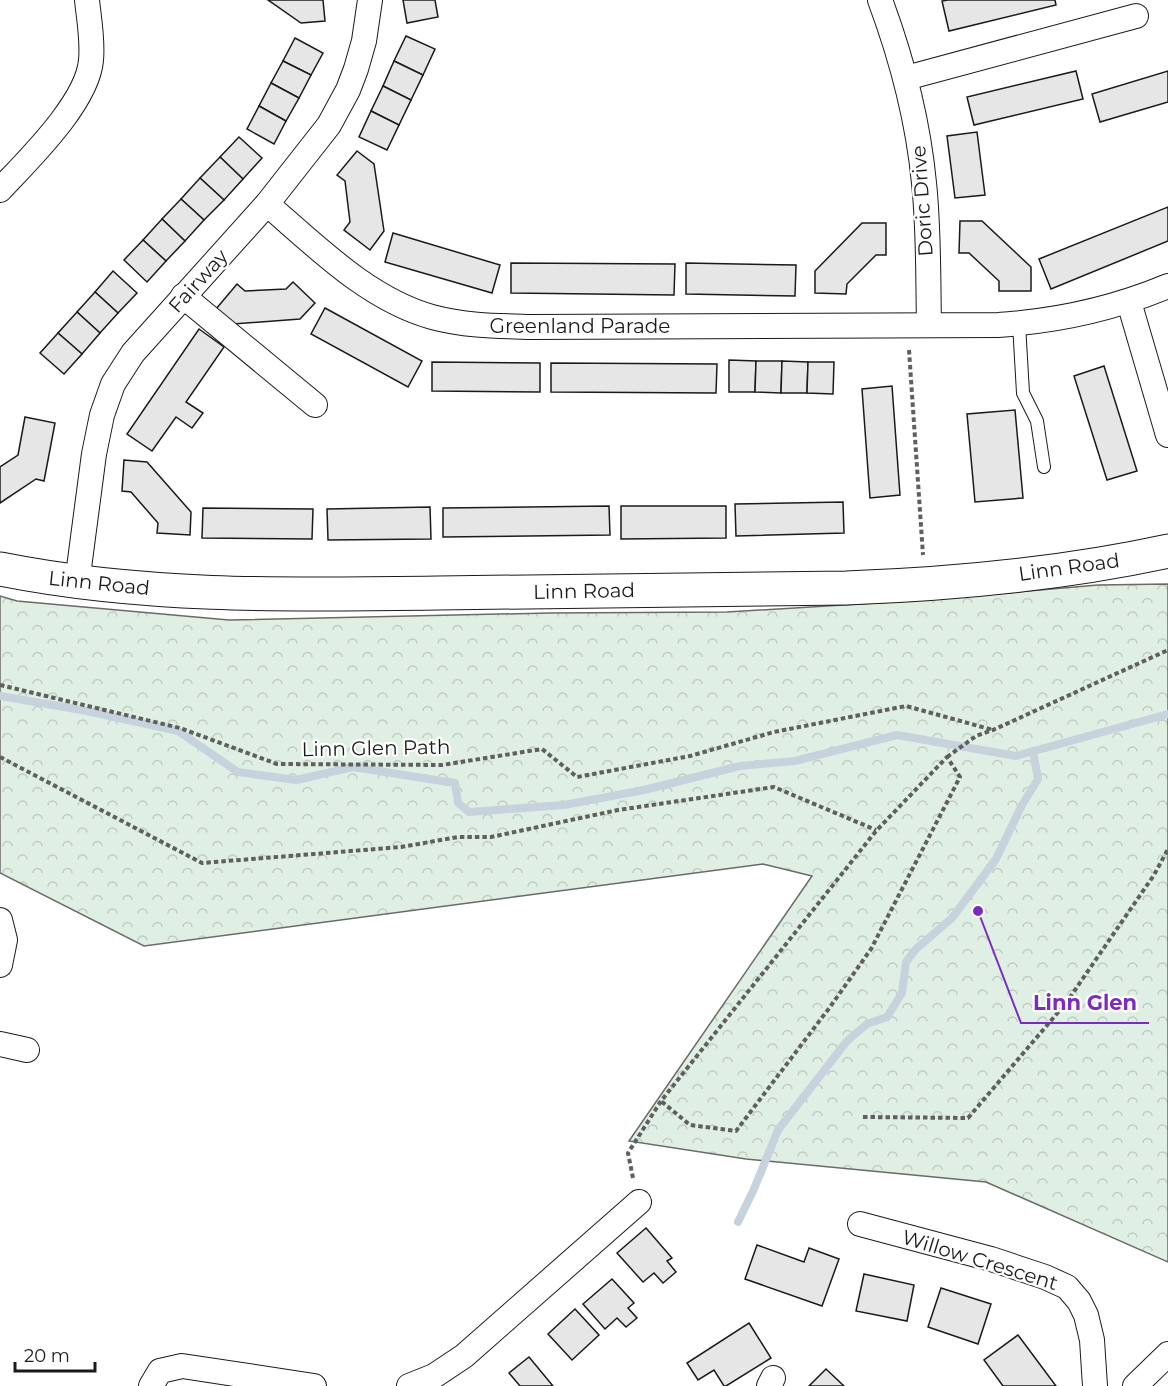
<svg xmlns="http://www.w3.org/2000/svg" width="1168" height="1386" viewBox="0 0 1168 1386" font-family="Montserrat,sans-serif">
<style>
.park{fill:url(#park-crowns);stroke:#6a6a6a;stroke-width:1.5}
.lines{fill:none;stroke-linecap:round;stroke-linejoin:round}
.stream{stroke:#c6d2dc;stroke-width:8}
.building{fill:#e6e6e6;stroke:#1a1a1a;stroke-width:1.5}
.lane-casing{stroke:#1a1a1a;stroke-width:14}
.street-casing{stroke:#1a1a1a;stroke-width:26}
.secondary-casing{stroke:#1a1a1a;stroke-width:35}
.path{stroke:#5f5f5f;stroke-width:4;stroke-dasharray:4.5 3;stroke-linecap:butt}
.lane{stroke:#fff;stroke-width:12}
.street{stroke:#fff;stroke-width:24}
.secondary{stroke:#fff;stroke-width:33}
.labels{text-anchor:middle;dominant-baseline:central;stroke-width:4.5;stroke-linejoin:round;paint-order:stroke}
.street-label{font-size:20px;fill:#1a1a1a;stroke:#fff}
.leader{fill:none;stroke:#7b2cbf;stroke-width:2}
.callout-dot{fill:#7b2cbf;stroke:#fff;stroke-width:2}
.callout-label{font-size:21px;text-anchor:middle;font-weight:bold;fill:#7b2cbf;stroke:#fff;stroke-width:4.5;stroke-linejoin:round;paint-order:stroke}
</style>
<defs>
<pattern id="park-crowns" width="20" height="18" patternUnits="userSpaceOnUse" patternTransform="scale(1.5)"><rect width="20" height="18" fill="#e0efe3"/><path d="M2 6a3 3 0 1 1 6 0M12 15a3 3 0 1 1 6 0" fill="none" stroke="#c0ccc2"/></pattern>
</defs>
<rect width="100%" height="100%" fill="#fff"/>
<polygon class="park" points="1168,584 1168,1262 986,1182 746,1159 629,1141 812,876 763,864 144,946 0,873 0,596 17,601 229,620 549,613 727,612 925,600 1098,585"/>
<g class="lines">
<g class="stream">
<polyline points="0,696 87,711 178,731 238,772 296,780 353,767 455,783 458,803 469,812 564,805 644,790 740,766 795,761 897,735 1016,756 1168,714"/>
<polyline points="738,1222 754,1189 778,1130 847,1041 867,1024 887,1017 902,993 906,962 916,949 952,918 996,859 1022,805 1038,779 1033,751"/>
</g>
</g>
<g class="building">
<polygon points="268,0 323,0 325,21 301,23"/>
<polygon points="403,0 435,0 438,17 407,23"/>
<polygon points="948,0 1055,0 1056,5 949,31 942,1"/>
<polygon points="406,36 435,49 423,75 394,61"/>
<polygon points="295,38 323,53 311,75 283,61"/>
<polygon points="283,61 311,75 299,98 271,83"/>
<polygon points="394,61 423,75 411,100 383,86"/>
<polygon points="1076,71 1083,99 974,125 967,97"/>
<polygon points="1168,71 1168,102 1100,122 1092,94"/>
<polygon points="271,83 299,98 286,121 259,106"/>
<polygon points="383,86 411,100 399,125 371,111"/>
<polygon points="259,106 286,121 274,144 247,129"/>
<polygon points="371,111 399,125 387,150 359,137"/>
<polygon points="977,132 985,195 955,198 947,136"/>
<polygon points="239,137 262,158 243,179 220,157"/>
<polygon points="357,151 374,164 384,231 370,250 344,230 350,222 345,181 337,175"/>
<polygon points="220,157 243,179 224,200 200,178"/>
<polygon points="200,178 224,200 204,220 181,199"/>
<polygon points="181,199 204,220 185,241 162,219"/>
<polygon points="1168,207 1168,241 1051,289 1039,259"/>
<polygon points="162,219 185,241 166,261 143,240"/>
<polygon points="960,221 982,221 1031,267 1031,291 999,291 999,281 969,253 959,253"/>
<polygon points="862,223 886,223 886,255 876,255 847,284 846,294 815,293 815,271"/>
<polygon points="393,233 500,265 492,293 385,262"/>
<polygon points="143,240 166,261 147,282 124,260"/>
<polygon points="511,263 675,264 674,295 511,293"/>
<polygon points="686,263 796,265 795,296 686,294"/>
<polygon points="113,271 137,293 118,313 95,292"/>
<polygon points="293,282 315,303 300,319 233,324 216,309 237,284 245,291 286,289"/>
<polygon points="95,292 118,313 100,333 77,312"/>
<polygon points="325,308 422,361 408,387 311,334"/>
<polygon points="77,312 100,333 82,354 58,333"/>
<polygon points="199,329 224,347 186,402 203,413 192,428 176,417 152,451 127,434"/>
<polygon points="58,333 82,354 64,374 40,353"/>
<polygon points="729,360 756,361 755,392 729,392"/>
<polygon points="756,361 782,361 781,393 755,392"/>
<polygon points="782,361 808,362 807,393 781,393"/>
<polygon points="432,362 540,363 540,392 432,391"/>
<polygon points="808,362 834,362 833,394 807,393"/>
<polygon points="551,363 717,364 716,393 551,392"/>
<polygon points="1104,366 1137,471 1107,480 1074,376"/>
<polygon points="892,386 900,495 870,498 862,389"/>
<polygon points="1015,410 1023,498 975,502 967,414"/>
<polygon points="25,417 55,423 44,481 36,479 0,503 0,467 18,455"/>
<polygon points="124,460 147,462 191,512 190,535 157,533 158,523 131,492 122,491"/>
<polygon points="843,502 844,533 736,536 735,504"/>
<polygon points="609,506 610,535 443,537 443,508"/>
<polygon points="621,506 726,506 726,538 621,539"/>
<polygon points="430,507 431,539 328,540 327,509"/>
<polygon points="203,508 313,509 312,539 202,538"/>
<polygon points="646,1228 672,1258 667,1261 676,1272 663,1283 654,1273 643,1282 617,1253"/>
<polygon points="757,1245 804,1262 809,1248 839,1259 822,1306 745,1279"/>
<polygon points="864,1274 914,1285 907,1321 856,1311"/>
<polygon points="612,1279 634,1303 628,1308 637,1318 626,1327 617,1318 605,1329 583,1304"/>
<polygon points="941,1288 991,1304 978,1344 928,1327"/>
<polygon points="575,1309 599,1335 572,1360 548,1334"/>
<polygon points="749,1323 771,1358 726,1386 724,1386 714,1370 698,1380 687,1363"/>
<polygon points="1018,1335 1056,1386 1003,1386 984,1360"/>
<polygon points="529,1357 553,1386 520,1386 509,1373"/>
<polygon points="826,1369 844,1386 809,1386"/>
</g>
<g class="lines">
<g class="lane-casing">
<polyline id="lane" points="1019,324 1023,393 1037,421 1044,467"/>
</g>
<g class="street-casing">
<g id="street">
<path d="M880,0C902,59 918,120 924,183C929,230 928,278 929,325"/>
<polyline points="906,78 1136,16"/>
<path d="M0,190C28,160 88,102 91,60C93,40 89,20 87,0"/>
<path d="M267,204C317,247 368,299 432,317C465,326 499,326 532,327L998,325C1058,321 1113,309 1168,286"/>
<polyline points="183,296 315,405"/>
<polyline points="1129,302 1168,435"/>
<polyline points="77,583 94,454 102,415 113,384 133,353 267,204 329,125 348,90 356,69 364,41 370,0"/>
<polyline points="0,920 5,940 0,965"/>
<polyline points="0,1044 27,1050"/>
<polyline points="860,1224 991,1259 1045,1277 1067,1287 1079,1301 1086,1315 1092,1340 1095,1386"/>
<polyline points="151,1386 160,1371 182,1366 314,1386"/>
<polyline points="409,1386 434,1376 464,1356 639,1202"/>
<polyline points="769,1386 773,1378"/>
<polyline points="1135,1386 1168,1354"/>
</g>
</g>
<g class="secondary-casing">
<path id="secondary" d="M0,569C144,598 292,595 438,593C574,591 710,589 846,588C954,584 1062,574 1168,551"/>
</g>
<g class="path">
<polyline points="909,350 923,555"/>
<polyline points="0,685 180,728 277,764 442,765 542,749 577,777 690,756 774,732 906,706 993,730"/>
<polyline points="0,757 202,863 401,847 458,837 491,837 618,810 774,787 876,830"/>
<polyline points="947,757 976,736 993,730 1168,650"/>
<polyline points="863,1117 968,1118 1066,1003 1154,875 1168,849"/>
<polyline points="633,1178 628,1153 661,1101 876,831 947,757 960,777 871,949 830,1007 736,1131 690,1125 661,1101"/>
</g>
<use href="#lane" class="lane"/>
<use href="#street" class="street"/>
<use href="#secondary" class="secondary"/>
</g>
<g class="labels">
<g class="street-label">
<text transform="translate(922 201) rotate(-94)">Doric Drive</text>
<text transform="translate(198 281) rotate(-48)">Fairway</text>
<text x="580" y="326">Greenland Parade</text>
<text transform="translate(1069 567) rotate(-8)">Linn Road</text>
<text transform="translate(99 583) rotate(6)">Linn Road</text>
<text transform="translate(584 591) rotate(-1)">Linn Road</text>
<text transform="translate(376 748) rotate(-1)">Linn Glen Path</text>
<text transform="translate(980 1260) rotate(17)">Willow Crescent</text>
</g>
</g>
<path class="leader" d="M978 911L1021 1023H1149"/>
<circle class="callout-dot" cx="978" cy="911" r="6"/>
<g class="callout-label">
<text x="1085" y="1010">Linn Glen</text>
</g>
<path d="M15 1362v9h80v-9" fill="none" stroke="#1a1a1a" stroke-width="3"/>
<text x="24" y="1362" font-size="18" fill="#1a1a1a" stroke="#ffffff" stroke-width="4.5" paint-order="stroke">20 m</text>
</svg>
